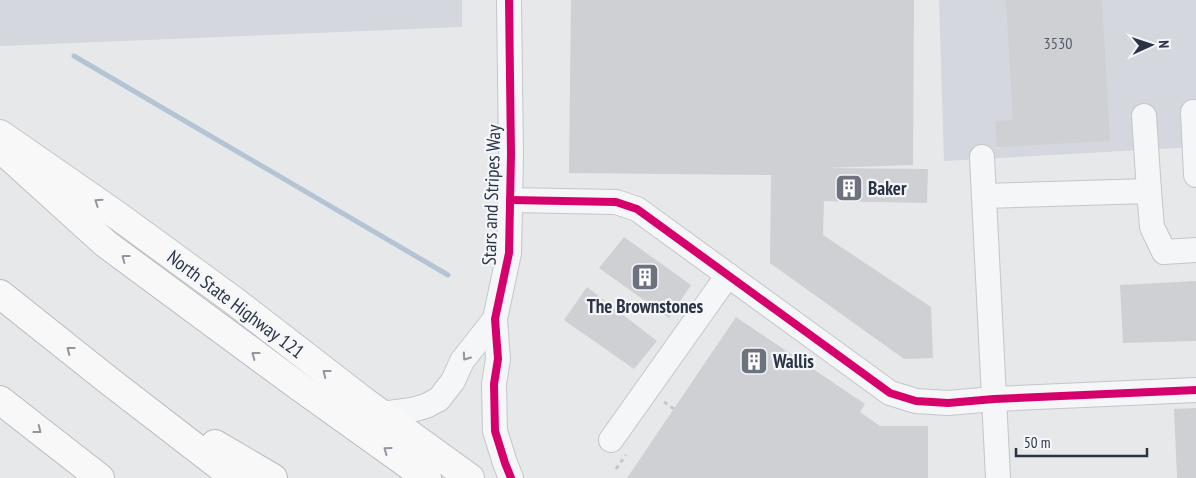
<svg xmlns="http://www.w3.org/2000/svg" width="1196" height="478" viewBox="0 0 1196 478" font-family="'PT Sans Narrow',sans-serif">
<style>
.built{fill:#d4d7dd}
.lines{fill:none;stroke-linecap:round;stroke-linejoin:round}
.stream{stroke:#b4c4d5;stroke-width:5}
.building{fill:#ced0d3}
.minor-casing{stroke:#c4c6c8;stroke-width:26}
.major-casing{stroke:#c2c5c8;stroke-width:30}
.highway-casing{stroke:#b8bbbf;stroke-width:30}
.path{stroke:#c5c6ca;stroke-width:3;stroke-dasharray:4 4;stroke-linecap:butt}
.minor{stroke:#f5f6f7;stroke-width:24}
.major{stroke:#f8f8f8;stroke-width:28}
.highway{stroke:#f8f8f8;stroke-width:28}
.cycleway-casing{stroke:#f4f6f9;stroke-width:11}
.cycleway{stroke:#d6006c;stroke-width:8}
.oneway{stroke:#92969e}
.oneway2{stroke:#90959e}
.labels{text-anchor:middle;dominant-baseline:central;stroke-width:4.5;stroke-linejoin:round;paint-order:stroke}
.number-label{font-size:16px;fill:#545c69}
.poi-label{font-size:19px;font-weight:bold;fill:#2b3445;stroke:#f4f6f9;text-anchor:start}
.street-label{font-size:19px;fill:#2b3445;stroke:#f4f6f9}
</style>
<rect width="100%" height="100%" fill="#e6e8ea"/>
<g class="built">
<polygon points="0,0 462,0 462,27 0,46"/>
<polygon points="939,0 1196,0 1196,147 944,161"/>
</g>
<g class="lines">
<polyline class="stream" points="74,56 448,275"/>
</g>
<g class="building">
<polygon points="571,0 914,0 913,165 825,168 928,169 927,203 824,201 823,235 931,307 933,358 904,359 770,263 771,175 569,173"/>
<polygon points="1006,0 1102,0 1110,141 997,147 995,121 1013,120"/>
<polygon points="624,237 691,285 669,318 599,268"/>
<polygon points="1196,281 1196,341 1123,343 1120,285"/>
<polygon points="587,287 657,341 634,369 564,320"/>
<polygon points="736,317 865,404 860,412 880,426 928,426 928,478 627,478"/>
<polygon points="1196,408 1196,478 1177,478 1174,409"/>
</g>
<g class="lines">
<g class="minor-casing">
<g id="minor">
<polyline points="509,0 511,154 509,253 495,319 498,359 494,384 495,431 505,463 511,478"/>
<polyline points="1193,112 1196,175"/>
<polyline points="1144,116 1149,191"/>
<polyline points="982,157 998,478"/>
<polyline points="984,196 1149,191 1152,227 1164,252 1196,250"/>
<polyline points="510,200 616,202 637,209 890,393 916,401 948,403 994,399 1196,390"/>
<polyline points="381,414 412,410 426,406 439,399 453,381 462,361 495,319"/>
<polyline points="611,440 728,275"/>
</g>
</g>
<g class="major-casing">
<polyline id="major" points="0,134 118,216 233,300 365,402 470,478"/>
</g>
<g class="highway-casing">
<g id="highway">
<polyline points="0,148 106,244 297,385 427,478"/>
<polyline points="0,294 108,380 235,478"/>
<polyline points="0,400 100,478"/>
<polyline points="215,444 273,478"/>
</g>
</g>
<g class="path">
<polyline points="664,402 674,409"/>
<polyline points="616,469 626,455"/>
</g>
<use href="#minor" class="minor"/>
<use href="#major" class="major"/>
<use href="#highway" class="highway"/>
<g class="cycleway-casing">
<g id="cycleway">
<polyline points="509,0 511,154 509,253 495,319 498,359 494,384 495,431 505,463 511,478"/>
<polyline points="510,200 616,202 637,209 890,393 916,401 948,403 994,399 1196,390"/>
</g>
</g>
<use href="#cycleway" class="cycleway"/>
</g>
<defs><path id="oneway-chevron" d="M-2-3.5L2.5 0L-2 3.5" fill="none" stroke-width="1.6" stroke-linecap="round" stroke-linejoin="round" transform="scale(1.25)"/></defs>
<g class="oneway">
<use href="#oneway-chevron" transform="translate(98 202) rotate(-145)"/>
<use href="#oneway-chevron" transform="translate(125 258) rotate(-143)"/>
<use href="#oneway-chevron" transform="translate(70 350) rotate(-142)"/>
<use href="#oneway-chevron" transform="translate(255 355) rotate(-143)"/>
<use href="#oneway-chevron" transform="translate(326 373) rotate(-142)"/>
<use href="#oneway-chevron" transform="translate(38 430) rotate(38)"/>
<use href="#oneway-chevron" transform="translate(387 450) rotate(-144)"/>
</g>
<use class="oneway2" href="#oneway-chevron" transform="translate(466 357) rotate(125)"/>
<defs>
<g id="building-square" transform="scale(1.4375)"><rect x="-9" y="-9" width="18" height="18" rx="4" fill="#6c737f" stroke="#f4f6f9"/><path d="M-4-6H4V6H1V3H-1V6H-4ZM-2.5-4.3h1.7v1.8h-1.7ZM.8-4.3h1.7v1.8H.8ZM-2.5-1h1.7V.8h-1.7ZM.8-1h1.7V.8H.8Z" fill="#fff"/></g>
</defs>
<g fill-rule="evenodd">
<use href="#building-square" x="849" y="188"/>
<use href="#building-square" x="645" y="277"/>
<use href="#building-square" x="754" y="361"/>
</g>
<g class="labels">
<g class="number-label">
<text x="1058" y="43">3530</text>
</g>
<g class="poi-label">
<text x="868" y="188">Baker</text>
<text x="645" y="306" text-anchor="middle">The Brownstones</text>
<text x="773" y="361">Wallis</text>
</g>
<g class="street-label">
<text transform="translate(491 195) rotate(-88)">Stars and Stripes Way</text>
<text transform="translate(236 304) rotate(37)">North State Highway 121</text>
</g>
</g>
<g transform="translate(1151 45) rotate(87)" stroke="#f4f6f9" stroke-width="4" paint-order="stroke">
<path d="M0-4L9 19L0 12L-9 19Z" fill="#2b3445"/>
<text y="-8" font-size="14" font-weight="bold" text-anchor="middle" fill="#2b3445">N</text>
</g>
<path d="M1016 448v8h131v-8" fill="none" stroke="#2b3445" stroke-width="2.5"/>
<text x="1024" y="448" font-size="15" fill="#2b3445" stroke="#f4f6f9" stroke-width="4" paint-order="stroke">50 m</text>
</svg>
